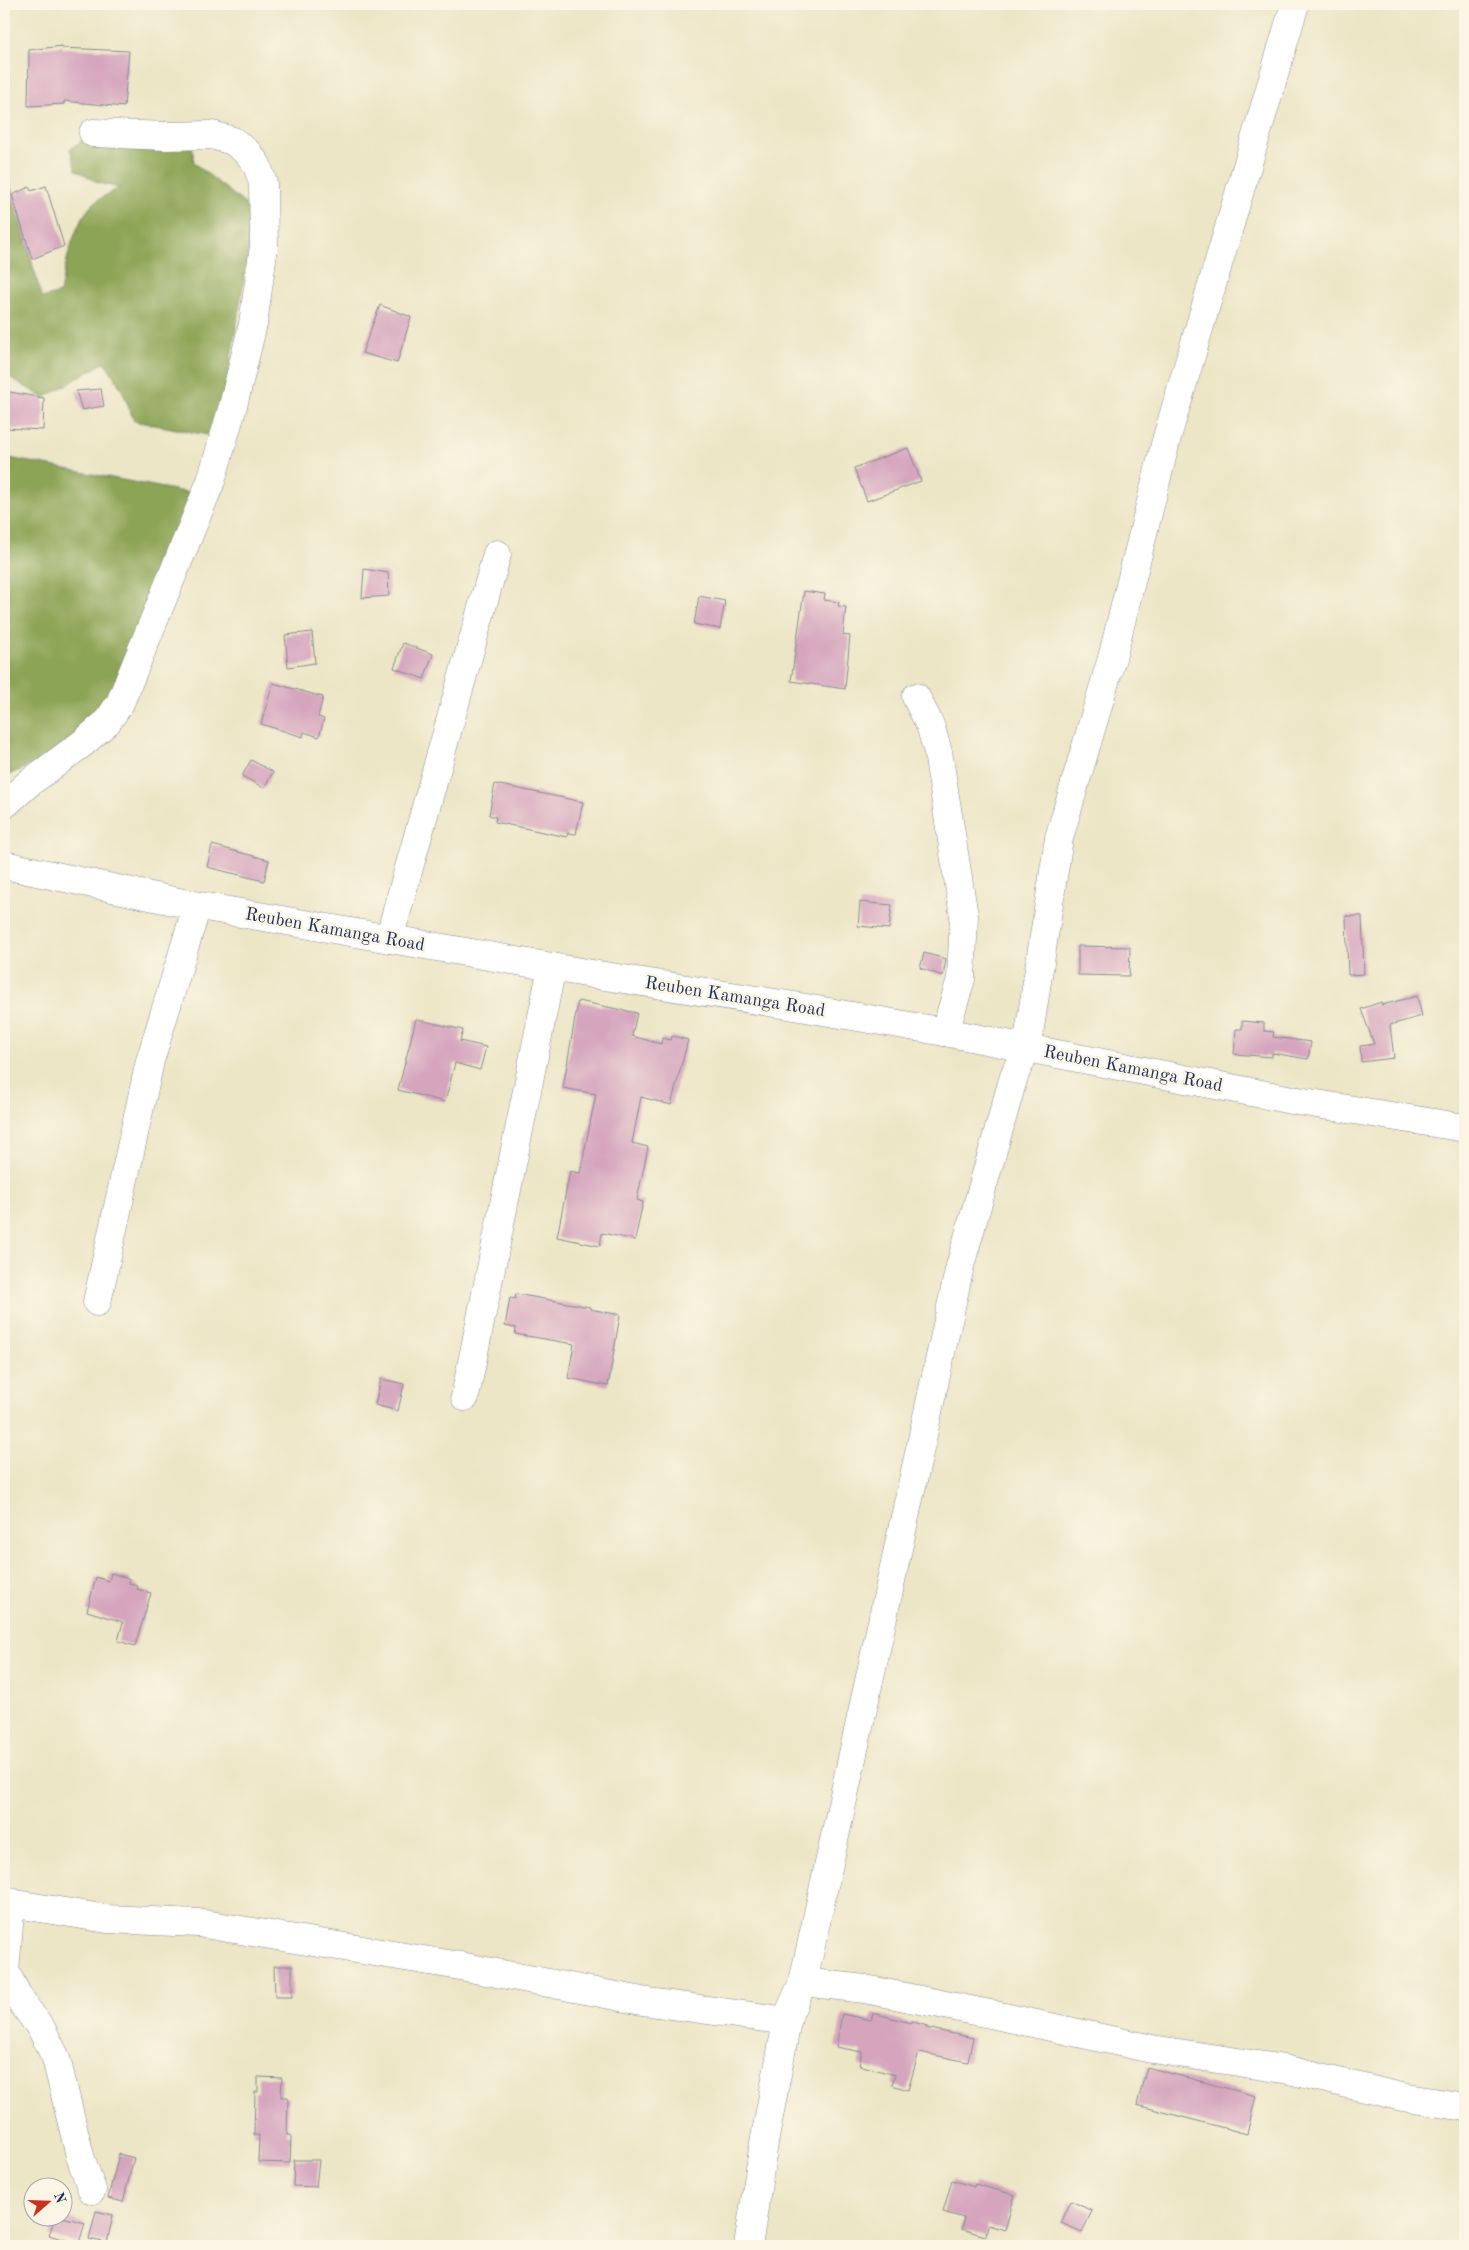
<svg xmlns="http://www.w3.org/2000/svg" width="1469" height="2250" viewBox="0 0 1469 2250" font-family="'Old Standard TT',serif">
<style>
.forest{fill:#8ca455;stroke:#546a5a}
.building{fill:#d5a5bd}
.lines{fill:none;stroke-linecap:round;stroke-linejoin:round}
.minor-casing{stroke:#848a92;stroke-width:29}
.minor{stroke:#fff;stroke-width:28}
.labels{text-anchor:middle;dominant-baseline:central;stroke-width:5;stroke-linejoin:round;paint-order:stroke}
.street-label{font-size:18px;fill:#1b2f5e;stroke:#fcf5e5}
</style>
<rect width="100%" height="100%" fill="#fcf5e5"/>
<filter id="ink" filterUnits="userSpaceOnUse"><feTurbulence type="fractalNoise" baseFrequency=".02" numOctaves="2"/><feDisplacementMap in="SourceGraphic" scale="10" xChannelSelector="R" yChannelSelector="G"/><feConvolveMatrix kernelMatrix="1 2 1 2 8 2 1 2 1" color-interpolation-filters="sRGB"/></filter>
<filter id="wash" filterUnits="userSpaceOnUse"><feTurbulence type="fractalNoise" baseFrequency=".0096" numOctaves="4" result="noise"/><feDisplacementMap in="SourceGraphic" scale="20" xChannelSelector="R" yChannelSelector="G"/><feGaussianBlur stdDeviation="1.12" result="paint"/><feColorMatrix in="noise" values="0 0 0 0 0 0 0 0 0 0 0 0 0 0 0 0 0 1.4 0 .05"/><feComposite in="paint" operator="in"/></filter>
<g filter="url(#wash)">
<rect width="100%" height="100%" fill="#ece5c6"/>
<g class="forest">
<path d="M93,133L192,143L194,163L255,212L218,437L134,421L122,390L105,362L44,398L4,374V163L42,298L60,293C65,266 73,225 92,205C99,198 111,193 119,188L99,183L76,170L70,149Z"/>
<polygon points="4,457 205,496 105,716 56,754 4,777"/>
</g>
<g id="blocks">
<g class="building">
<polygon points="62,46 62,48 129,51 124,107 64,101 64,104 28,106 29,50"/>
<polygon points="46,186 64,246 32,259 12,195 29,187 31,191"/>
<polygon points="380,305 411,317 397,363 362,353"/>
<polygon points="101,389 104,406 82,410 76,391"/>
<polygon points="4,391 44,398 43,430 4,428"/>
<polygon points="908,448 921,481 867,501 854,468"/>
<polygon points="364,569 388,573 389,596 362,598"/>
<polygon points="804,591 825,594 824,600 839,602 838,606 846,607 843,635 850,636 845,689 791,681"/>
<polygon points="699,596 725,601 720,629 694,624"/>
<polygon points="312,632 315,663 288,667 285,635"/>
<polygon points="403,643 433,654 424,679 394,668"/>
<polygon points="273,683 323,697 318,717 324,719 319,737 304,732 303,737 261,724"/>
<polygon points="251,760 273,772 264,788 242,776"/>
<polygon points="495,784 583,802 576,834 568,833 567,837 495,822 496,817 489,815"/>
<polygon points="212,845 269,860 264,881 207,867"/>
<polygon points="860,902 892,905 889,929 858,926"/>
<polygon points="1346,916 1362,916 1364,974 1348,975"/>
<polygon points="1078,946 1130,947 1129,976 1078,975"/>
<polygon points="924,953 946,959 943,976 920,968"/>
<polygon points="1417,996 1422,1016 1390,1025 1394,1058 1361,1062 1360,1046 1374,1044 1361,1009 1381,1002 1382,1005"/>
<polygon points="578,1001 637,1013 632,1036 661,1044 662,1038 671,1040 672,1036 688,1040 671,1105 641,1097 632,1143 648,1147 637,1200 643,1202 635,1240 602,1233 600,1246 557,1237 570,1171 580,1173 596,1094 563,1088"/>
<polygon points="416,1019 463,1030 460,1041 486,1047 480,1070 455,1063 445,1102 398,1090"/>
<polygon points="1242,1021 1264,1023 1264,1031 1274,1032 1273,1037 1311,1042 1308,1059 1272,1053 1272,1057 1234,1054 1236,1029 1242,1029"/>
<polygon points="516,1294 590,1307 590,1309 620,1315 608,1386 568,1378 574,1344 515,1334 516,1328 505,1326 510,1298 515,1299"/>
<polygon points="381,1379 404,1384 398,1411 375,1405"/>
<polygon points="111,1573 130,1579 129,1583 138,1586 137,1589 151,1593 135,1646 118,1641 123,1622 87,1611 96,1577 109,1581"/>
<polygon points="274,1966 292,1966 292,1997 275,1997"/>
<polygon points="873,2013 911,2023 911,2021 927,2026 926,2028 973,2038 968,2062 919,2052 908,2090 892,2085 895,2075 859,2065 862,2052 836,2047 842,2014 871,2020"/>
<polygon points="1147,2067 1256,2096 1247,2134 1137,2105"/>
<polygon points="258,2077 282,2078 281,2097 288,2097 287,2135 291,2135 290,2163 258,2162 259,2135 254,2135 255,2092 258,2092"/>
<polygon points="119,2154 134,2158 123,2202 108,2198"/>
<polygon points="294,2160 319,2160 316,2187 293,2186"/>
<polygon points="952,2180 974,2187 975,2184 1015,2195 1005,2230 988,2225 986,2236 961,2229 964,2218 943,2212"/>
<polygon points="1071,2201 1092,2211 1082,2232 1061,2223"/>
<polygon points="96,2211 113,2215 107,2243 89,2239"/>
<polygon points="55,2218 66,2218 85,2223 79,2243 76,2241 75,2243 49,2235"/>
</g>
</g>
</g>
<g filter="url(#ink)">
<use href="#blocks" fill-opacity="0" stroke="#848a92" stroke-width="1"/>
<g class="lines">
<g class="minor-casing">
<g id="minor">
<polyline points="916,697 930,725 938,752 964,916 961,979 945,1032"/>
<polyline points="4,805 29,783 83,743 107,722 120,703 211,481 233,406 253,324 264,246 263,183 257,165 248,153 233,141 212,135 165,136 93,133"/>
<polyline points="4,865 183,903 592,974 794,1006 945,1032 1292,1100 1465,1128"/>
<polyline points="389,939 497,554"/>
<polyline points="97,1302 150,1061 197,906"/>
<polyline points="465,1397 552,967"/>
<polyline points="4,1902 107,1919 198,1923 460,1966 642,2001 787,2021"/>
<polyline points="11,1902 5,1971 20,2000 41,2028 56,2058 80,2156 92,2190"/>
<polyline points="803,1982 865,1989 995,2015 1152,2049 1284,2069 1402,2097 1465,2107"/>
<polyline points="748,2246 764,2143 788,2016 803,1982 960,1266 1014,1076 1027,1047 1059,838 1112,658 1167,437 1295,4"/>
</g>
</g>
<use href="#minor" class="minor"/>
</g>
</g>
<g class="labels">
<g class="street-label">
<text transform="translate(335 930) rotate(10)">Reuben Kamanga Road</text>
<text transform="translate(735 997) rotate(9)">Reuben Kamanga Road</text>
<text transform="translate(1133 1069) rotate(11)">Reuben Kamanga Road</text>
</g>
</g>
<rect width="1469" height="2250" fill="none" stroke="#fcf5e5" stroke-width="20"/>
<g transform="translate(48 2202) rotate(70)"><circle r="24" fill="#fcf5e5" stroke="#a2a6af"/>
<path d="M0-4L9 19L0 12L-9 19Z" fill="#c8321e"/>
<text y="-8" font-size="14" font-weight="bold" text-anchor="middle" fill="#1b2f5e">N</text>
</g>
</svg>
